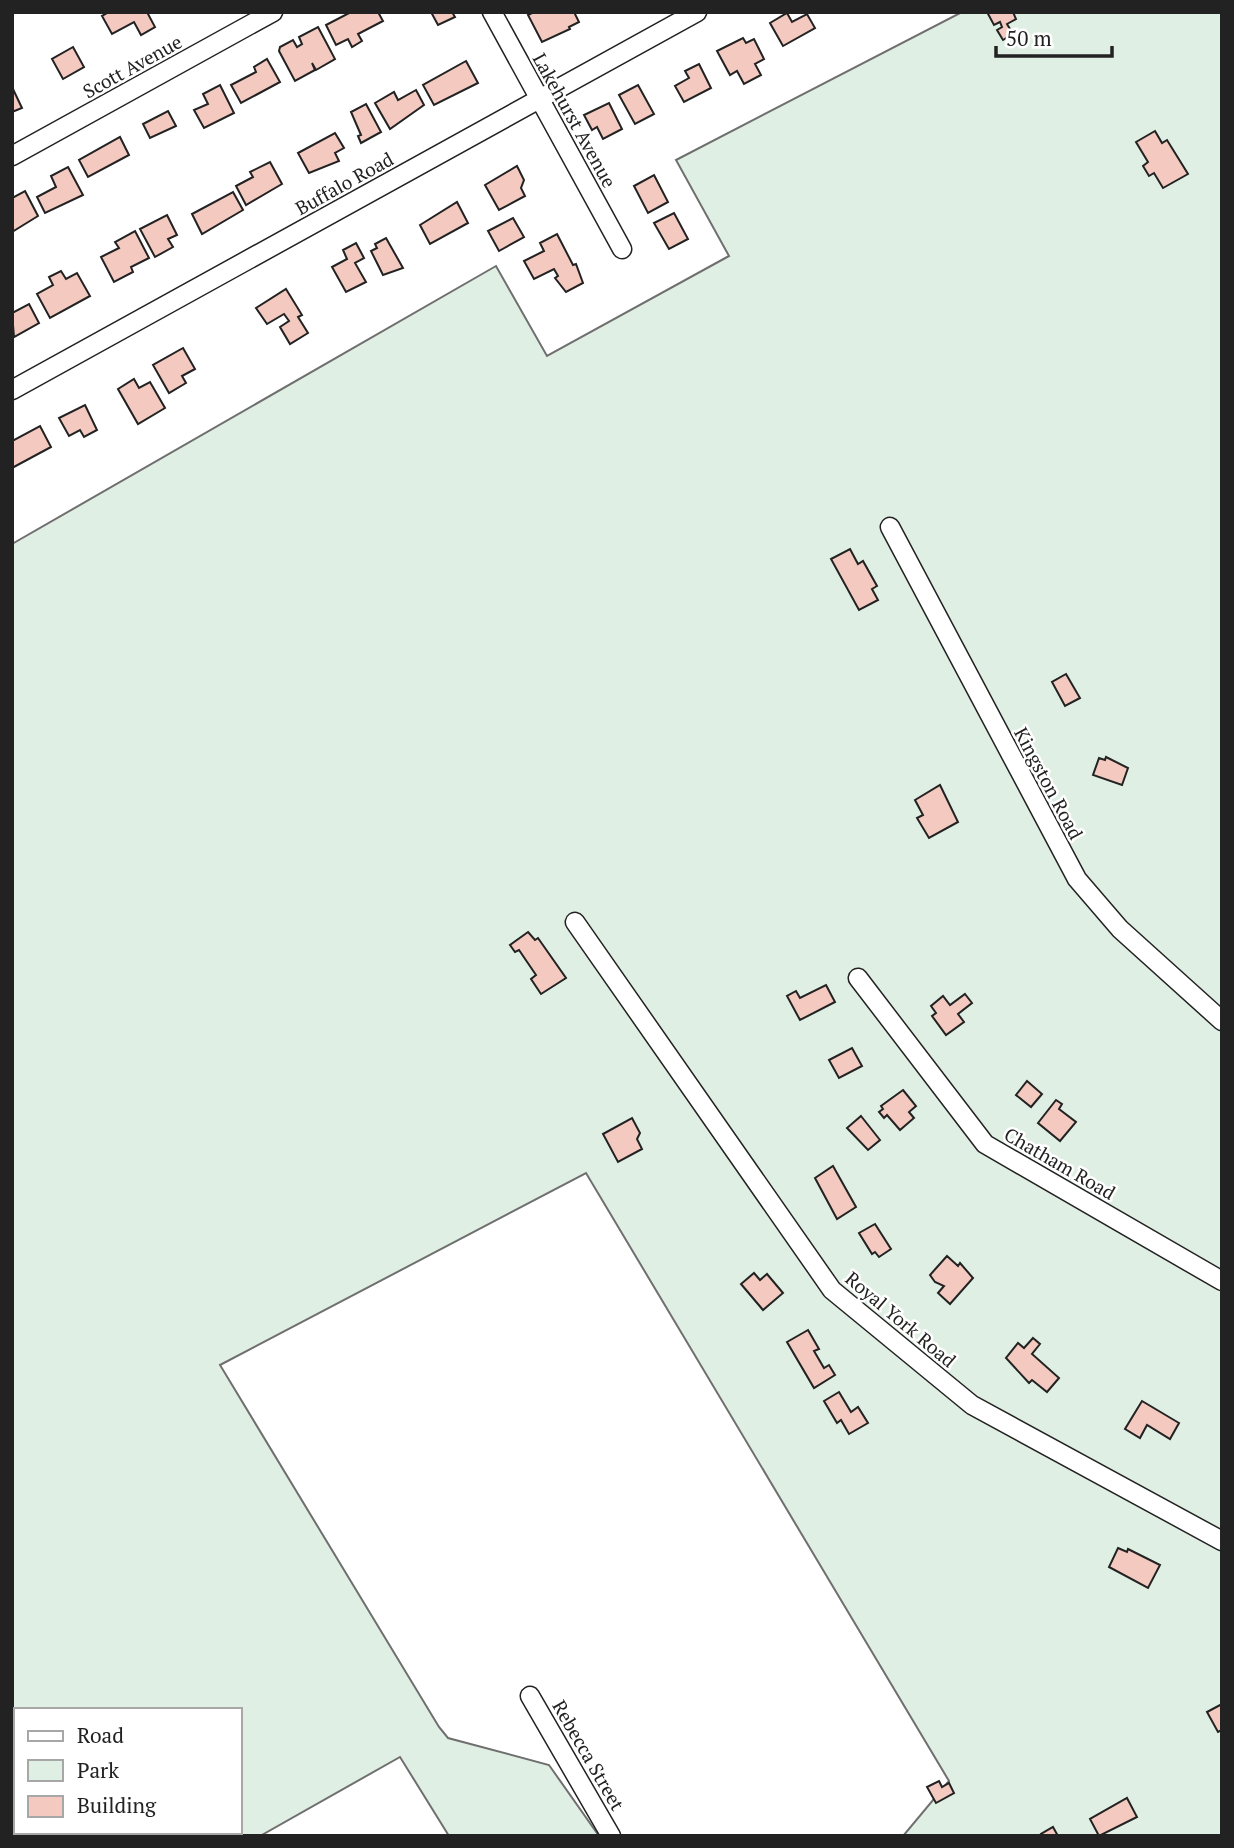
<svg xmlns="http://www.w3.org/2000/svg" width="1234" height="1848" viewBox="0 0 1234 1848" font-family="'PT Serif',serif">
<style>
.green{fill:#e0efe3;stroke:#6f6f6f;stroke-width:2;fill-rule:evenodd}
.building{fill:#f3c9c0;stroke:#222;stroke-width:2}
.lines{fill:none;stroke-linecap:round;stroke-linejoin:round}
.minor-casing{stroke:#222;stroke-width:21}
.minor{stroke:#fff;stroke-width:18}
.labels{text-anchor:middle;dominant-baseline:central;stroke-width:5;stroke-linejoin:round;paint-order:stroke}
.street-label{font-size:19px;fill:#222;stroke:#fff}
</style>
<rect width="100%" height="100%" fill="#fff"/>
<path class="green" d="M962,12H1222V1836H903L949,1781L586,1173L220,1365L439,1727L448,1738L549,1765L599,1836H449L400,1757L260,1836H12V544L496,266L547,356L729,256L676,160ZM16,1710H240V1832H16Z"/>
<g class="building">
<polygon points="109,12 147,12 155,27 141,35 134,22 112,34 102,16"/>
<polygon points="351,12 378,12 383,21 358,34 362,41 352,47 348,39 336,45 326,25"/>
<polygon points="431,12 452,12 455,17 438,25"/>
<polygon points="534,12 574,12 579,22 569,27 570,29 542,42 528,15"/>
<polygon points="987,12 1013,12 1016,19 1007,24 1013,34 1003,40 997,30 1002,27 1000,22 994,25"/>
<polygon points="787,13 792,22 807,14 815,28 783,46 770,23"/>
<polygon points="318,27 335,59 316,70 312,63 315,70 295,81 279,51 280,47 293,40 297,47 302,44 299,37"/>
<polygon points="743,38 746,43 754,39 764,59 755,64 761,75 744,84 737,71 730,75 717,51"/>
<polygon points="73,47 84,67 63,79 52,59"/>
<polygon points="267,59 280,82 241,103 231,85 256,72 254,67"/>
<polygon points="466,61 478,83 434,105 423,85"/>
<polygon points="699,64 711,88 684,102 675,86 689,78 685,71"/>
<polygon points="220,85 234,113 204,128 194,110 208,104 203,94"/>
<polygon points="638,85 654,114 635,124 619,95"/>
<polygon points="12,87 22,108 12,112"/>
<polygon points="416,90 424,105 390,129 375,103 394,92 398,100"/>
<polygon points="609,103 622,129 603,139 597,127 592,130 584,115"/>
<polygon points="366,104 381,132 361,143 358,136 361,135 351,112"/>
<polygon points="168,111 176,126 150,138 143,124"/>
<polygon points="1155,131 1162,143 1167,140 1188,174 1163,188 1154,173 1149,176 1143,166 1148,162 1136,142"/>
<polygon points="335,133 344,148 335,153 339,161 309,173 298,153"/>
<polygon points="120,137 129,155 88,177 79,160"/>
<polygon points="270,162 282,184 246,205 236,186 253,177 250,172"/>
<polygon points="517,166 524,180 521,188 525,196 499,210 485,185"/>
<polygon points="68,167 83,195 45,213 37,197 56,187 51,176"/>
<polygon points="654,175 668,202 648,213 634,186"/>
<polygon points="25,191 38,216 12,232 12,198"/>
<polygon points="233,192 243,210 202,234 192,214"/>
<polygon points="457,202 468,223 430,244 420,225"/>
<polygon points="674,213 688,239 669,249 654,223"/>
<polygon points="167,215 177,235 168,239 173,247 155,257 140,229"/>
<polygon points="513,218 524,237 499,251 488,231"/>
<polygon points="135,231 149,258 131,267 133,272 114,282 101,257 119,248 115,242"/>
<polygon points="557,234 573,265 576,264 583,283 566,292 555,278 558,276 554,269 534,279 524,261 544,251 540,243"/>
<polygon points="386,238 403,268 383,275 371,251 377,248 375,244"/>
<polygon points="356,243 364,258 355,263 366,282 346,292 332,267 347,259 343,250"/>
<polygon points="61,271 66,279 77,273 90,296 50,318 37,294 53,285 49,277"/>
<polygon points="286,289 302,315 298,317 308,333 290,344 280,327 289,321 284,314 267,324 256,308"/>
<polygon points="29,304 39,323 14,337 12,313"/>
<polygon points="183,348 195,369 182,376 186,383 169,393 153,365"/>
<polygon points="134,379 139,388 150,382 165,408 138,424 118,389"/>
<polygon points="85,405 97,430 84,437 80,430 69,436 59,418"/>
<polygon points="40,426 51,447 12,468 12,441"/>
<polygon points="850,549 858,564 863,561 877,586 872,589 878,600 859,610 831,559"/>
<polygon points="1066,674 1080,698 1065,706 1052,682"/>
<polygon points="1106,757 1128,768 1122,785 1093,775 1099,758 1105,760"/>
<polygon points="940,785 958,822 929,838 917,818 923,815 915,800"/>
<polygon points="528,932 535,940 538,938 566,978 541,994 531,979 536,975 519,950 515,952 510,945"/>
<polygon points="826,985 835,1002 800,1020 787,996 796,991 800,998"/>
<polygon points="965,994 972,1003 958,1014 964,1022 946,1035 932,1016 936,1013 931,1006 943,996 950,1005"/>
<polygon points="852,1048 862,1066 839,1078 829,1060"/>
<polygon points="1027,1081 1042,1094 1031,1107 1016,1095"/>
<polygon points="903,1090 916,1106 909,1112 914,1118 900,1130 887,1115 884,1118 879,1112 883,1109 881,1106"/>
<polygon points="1056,1100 1062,1104 1059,1109 1076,1122 1060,1141 1038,1123"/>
<polygon points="861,1116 880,1140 868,1150 847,1128"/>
<polygon points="632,1118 640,1133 637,1139 642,1149 618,1162 603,1134"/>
<polygon points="833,1166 856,1207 837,1219 815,1178"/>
<polygon points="875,1224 891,1249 879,1257 875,1252 872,1254 859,1233"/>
<polygon points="947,1256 958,1266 960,1263 973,1278 950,1304 938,1293 944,1286 935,1282 930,1275"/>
<polygon points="754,1273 760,1280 767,1274 783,1293 763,1310 741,1284"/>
<polygon points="808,1330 819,1349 814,1351 824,1368 829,1365 835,1375 814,1388 787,1342"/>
<polygon points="1033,1338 1040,1344 1032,1354 1059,1378 1047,1392 1032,1380 1029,1383 1006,1358 1018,1343 1024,1348"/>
<polygon points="839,1392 851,1412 858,1407 868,1423 849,1434 841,1420 837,1423 824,1401"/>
<polygon points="1142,1401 1179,1423 1170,1439 1147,1425 1140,1438 1125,1429"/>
<polygon points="1118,1548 1127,1552 1128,1549 1160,1565 1148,1588 1109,1567"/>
<polygon points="1222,1704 1222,1730 1218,1732 1207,1712"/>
<polygon points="939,1781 942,1787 949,1783 954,1793 936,1803 927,1787"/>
<polygon points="1127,1798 1137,1817 1099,1836 1090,1819"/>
<polygon points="1053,1827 1058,1836 1042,1836 1041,1834"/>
</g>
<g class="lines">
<g class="minor-casing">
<g id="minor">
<polyline points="492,12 622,249"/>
<polyline points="12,156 273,12"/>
<polyline points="12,390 697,12"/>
<polyline points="890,527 1077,879 1120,929 1222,1021"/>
<polyline points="575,922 832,1290 972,1405 1222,1541"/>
<polyline points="858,978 985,1144 1222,1281"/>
<polyline points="530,1696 611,1836"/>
</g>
</g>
<use href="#minor" class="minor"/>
</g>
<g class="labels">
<g class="street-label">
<text transform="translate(132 66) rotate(-29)">Scott Avenue</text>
<text transform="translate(575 120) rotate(61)">Lakehurst Avenue</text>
<text transform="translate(344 183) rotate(-29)">Buffalo Road</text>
<text transform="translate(1049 783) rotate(62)">Kingston Road</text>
<text transform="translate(1060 1163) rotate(30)">Chatham Road</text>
<text transform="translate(901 1319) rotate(40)">Royal York Road</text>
<text transform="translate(589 1755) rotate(60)">Rebecca Street</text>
</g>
</g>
<rect width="1234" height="1848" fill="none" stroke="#222222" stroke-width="28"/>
<rect x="14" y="1708" width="228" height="126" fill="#ffffff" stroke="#a7a7a7" stroke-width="2"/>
<rect x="28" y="1731" width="35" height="10" fill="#ffffff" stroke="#a7a7a7" stroke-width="2"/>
<text x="77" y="1743" font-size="21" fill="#222222">Road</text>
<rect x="28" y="1760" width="35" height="21" fill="#e0efe3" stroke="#a7a7a7" stroke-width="2"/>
<text x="77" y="1778" font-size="21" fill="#222222">Park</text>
<rect x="28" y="1796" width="35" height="21" fill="#f3c9c0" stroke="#a7a7a7" stroke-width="2"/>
<text x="77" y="1813" font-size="21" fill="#222222">Building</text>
<path d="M996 46v10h116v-10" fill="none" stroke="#222222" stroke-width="3.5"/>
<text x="1006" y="46" font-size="21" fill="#222222" stroke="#ffffff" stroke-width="5" paint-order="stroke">50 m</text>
</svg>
